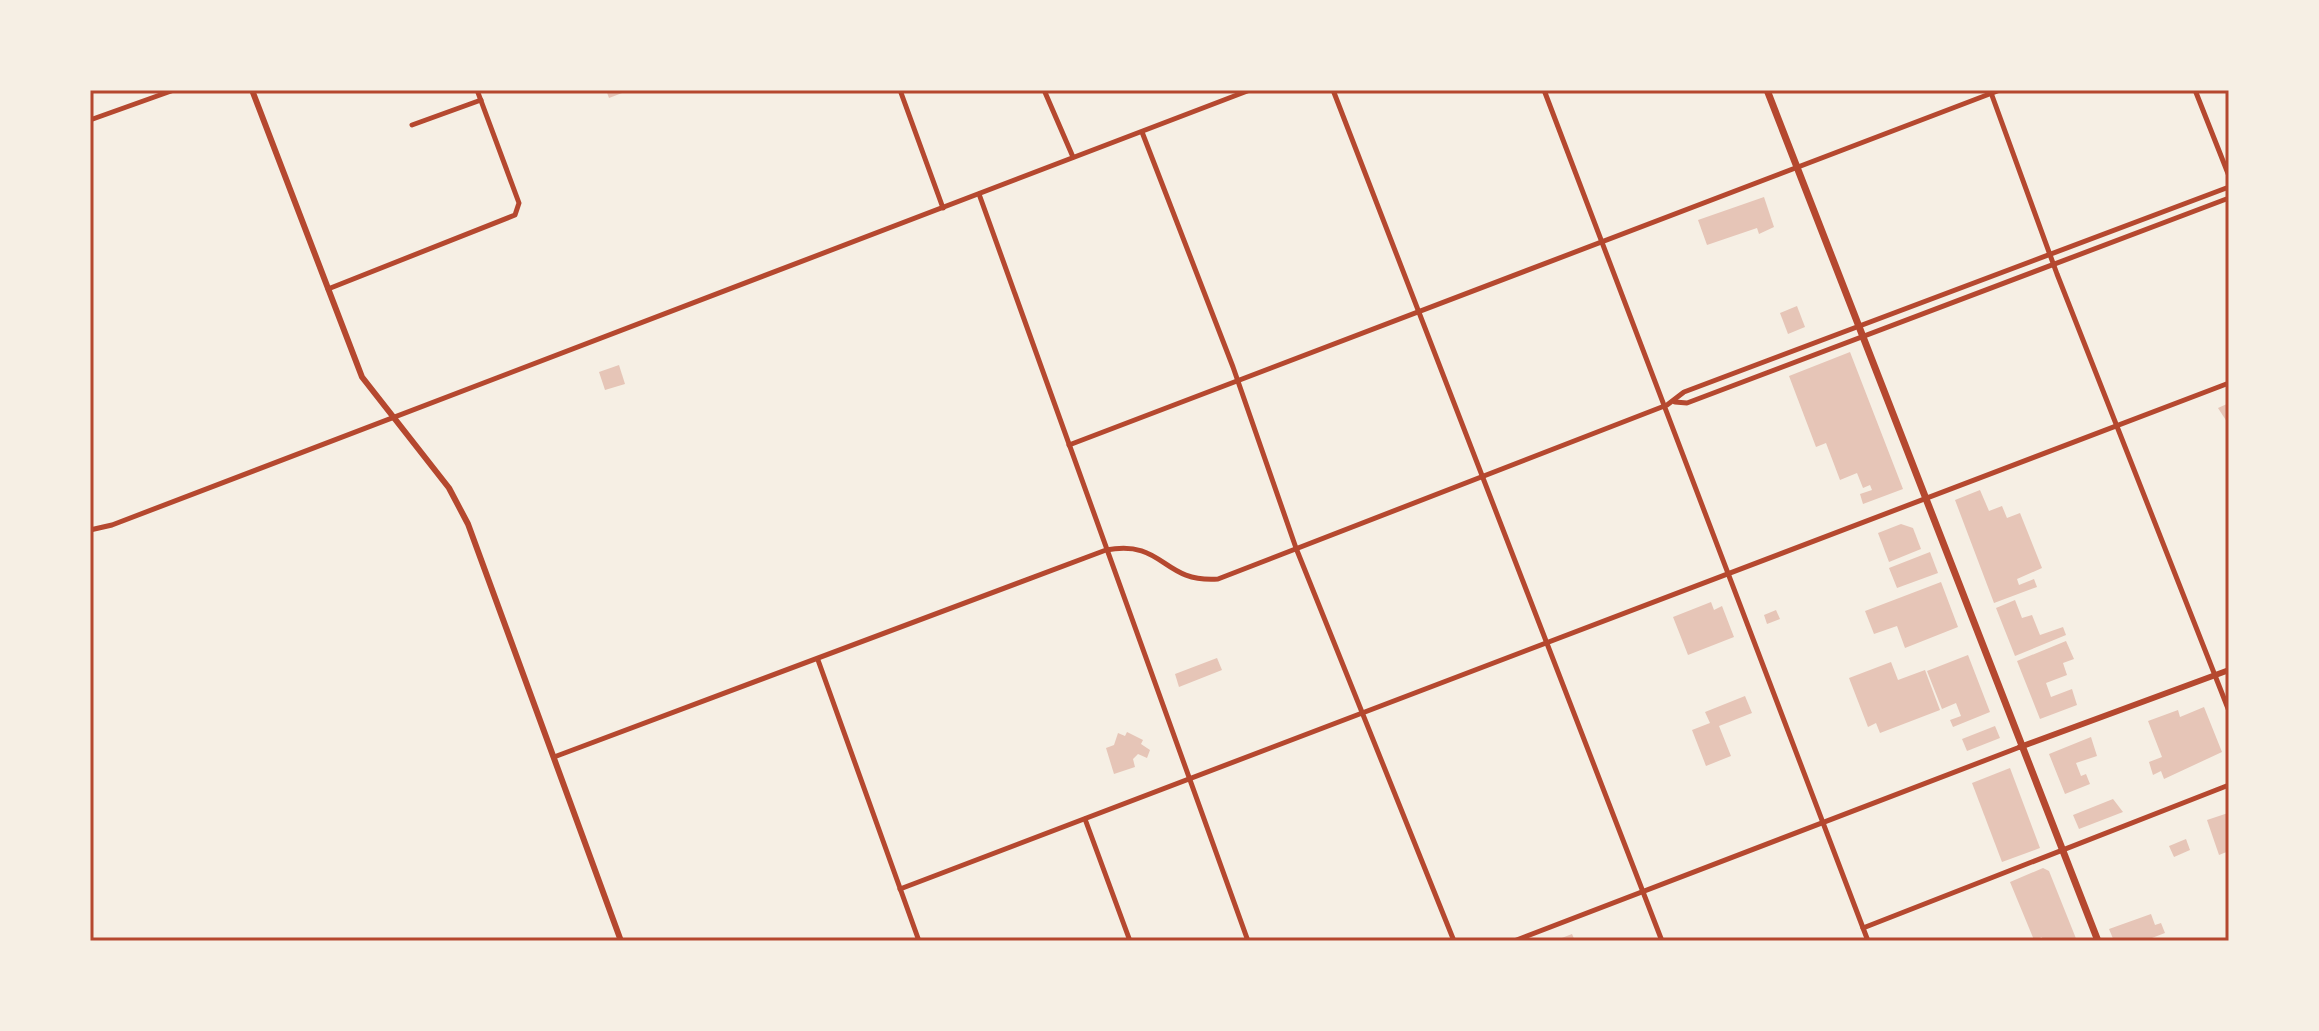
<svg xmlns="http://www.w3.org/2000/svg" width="2319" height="1031" viewBox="0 0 2319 1031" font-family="Ubuntu,sans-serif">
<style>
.building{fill:#e6c5b7}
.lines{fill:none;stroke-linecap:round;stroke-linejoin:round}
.minor{stroke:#b5482f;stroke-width:5}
.tertiary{stroke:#b5482f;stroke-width:6}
.secondary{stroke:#b5482f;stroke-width:7}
.neatline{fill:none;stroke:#b5482f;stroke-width:3}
</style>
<rect width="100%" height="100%" fill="#f6efe4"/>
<g class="building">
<polygon points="606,90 630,90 609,98"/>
<polygon points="1764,197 1774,227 1759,234 1757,228 1707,245 1698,220"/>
<polygon points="1797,306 1805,327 1788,334 1780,313"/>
<polygon points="1850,352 1903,489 1863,504 1860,494 1872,490 1870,485 1863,488 1857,473 1840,480 1826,443 1816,447 1789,376"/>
<polygon points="619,365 625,384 605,390 599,372"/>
<polygon points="2229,403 2229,425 2218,408"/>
<polygon points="1980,490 1989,511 2002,506 2007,518 2020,513 2042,568 2017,579 2019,585 2034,579 2037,587 1994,603 1955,500"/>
<polygon points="1901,524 1913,528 1921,549 1889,562 1878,533"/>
<polygon points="1930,552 1938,573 1897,588 1889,568"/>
<polygon points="1941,582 1958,627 1905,648 1897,626 1874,634 1865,611"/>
<polygon points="2015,600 2022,618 2032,615 2040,635 2063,627 2066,635 2015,656 1996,608"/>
<polygon points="1711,602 1714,610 1722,606 1734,637 1688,655 1673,617"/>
<polygon points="1776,610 1780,619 1767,624 1764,615"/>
<polygon points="2066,641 2074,659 2063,663 2067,675 2046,683 2051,697 2072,689 2077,705 2040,719 2017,661"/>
<polygon points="1968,655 1990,712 1953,727 1950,720 1961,716 1956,703 1942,709 1927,671"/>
<polygon points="1217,658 1222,670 1179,687 1175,674"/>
<polygon points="1891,662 1898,680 1925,670 1940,710 1880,733 1876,723 1868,727 1849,678"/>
<polygon points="1745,696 1752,713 1719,726 1731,756 1706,766 1692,730 1710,723 1705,712"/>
<polygon points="2204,707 2222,752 2164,779 2161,771 2153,775 2149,762 2162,757 2148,721 2178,710 2180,717"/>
<polygon points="1995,726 2000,738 1967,751 1962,739"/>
<polygon points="1127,732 1143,740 1141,744 1150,750 1147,758 1138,754 1133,759 1135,767 1114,774 1106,748 1114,745 1118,733 1125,736"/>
<polygon points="2091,737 2097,756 2076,763 2081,776 2086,774 2090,784 2065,794 2049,754"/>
<polygon points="2010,768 2040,848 2002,862 1972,783"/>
<polygon points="2113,799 2123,812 2079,829 2073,815"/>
<polygon points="2228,813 2229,851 2219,855 2207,820"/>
<polygon points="2186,839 2190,850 2174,857 2169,846"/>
<polygon points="2043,868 2049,871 2077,941 2043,941 2042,937 2034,940 2010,882"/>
<polygon points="2151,914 2155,925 2161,923 2165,933 2144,941 2114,941 2109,929"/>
<polygon points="1572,934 1575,941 1554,941"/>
</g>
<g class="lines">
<g class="minor">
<polyline points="709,90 710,90"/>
<polyline points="900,90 943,208"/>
<polyline points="1044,90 1073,157"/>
<polyline points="1333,90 1662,941"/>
<polyline points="1544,90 1868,941"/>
<polyline points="1990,90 2057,274 2229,711"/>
<polyline points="2195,90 2229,176"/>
<polyline points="90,120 174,90"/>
<polyline points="412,125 481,100"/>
<polyline points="1142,132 1233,367 1296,548 1454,941"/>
<polyline points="979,194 1248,941"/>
<polyline points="328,289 515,215 519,203 477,90"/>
<polyline points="1675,402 1687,403 2229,198"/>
<polyline points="1069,445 2000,90"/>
<polyline points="90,530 112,525 1250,90"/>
<polyline points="818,660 919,941"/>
<path d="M554,757L1106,550C1165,539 1161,583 1218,579L1667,405L1684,392L2229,187"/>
<polyline points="1085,819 1130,941"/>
<polyline points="900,889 2229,383"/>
<polyline points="1863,928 2229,785"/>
<polyline points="1514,941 2020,747"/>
</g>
<g class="tertiary">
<polyline points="252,90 362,377 449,488 468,524 621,941"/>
<polyline points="2020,747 2229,670"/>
</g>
<polyline class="secondary" points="1767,90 2098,941"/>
</g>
<rect width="2319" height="1031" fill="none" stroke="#f6efe4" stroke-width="184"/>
<rect x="92" y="92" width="2135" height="847" class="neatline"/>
</svg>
